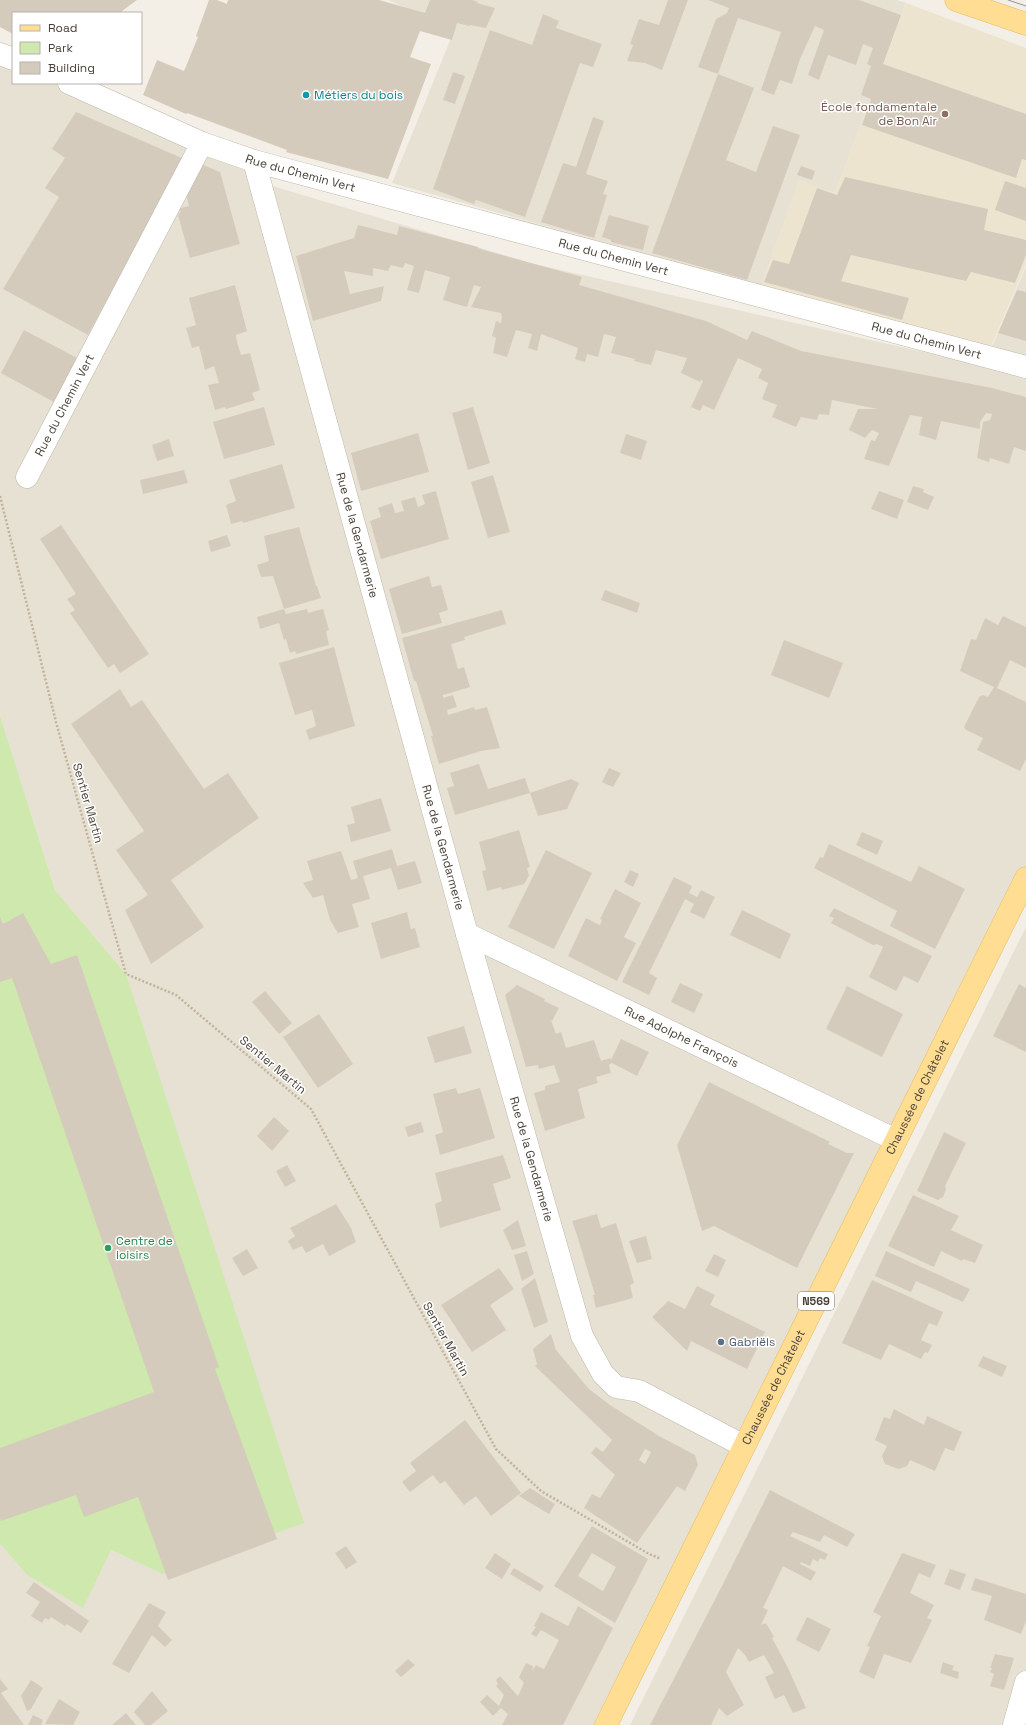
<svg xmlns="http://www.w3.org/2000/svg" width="1026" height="1725" viewBox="0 0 1026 1725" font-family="'Space Grotesk',sans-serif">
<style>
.residential{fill:#e7e1d4}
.education{fill:#ede4d0}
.green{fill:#cfe8ae}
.building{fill:#d5cbbc;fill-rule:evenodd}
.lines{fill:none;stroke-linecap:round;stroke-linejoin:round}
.minor-casing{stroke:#bfb7a9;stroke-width:23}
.major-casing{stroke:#e5bc62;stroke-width:23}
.path{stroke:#c1b29a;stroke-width:2.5;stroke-dasharray:2 2;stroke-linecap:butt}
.minor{stroke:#fff;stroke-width:22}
.major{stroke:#ffde94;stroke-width:22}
.tram{stroke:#969696;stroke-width:1}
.culture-dot{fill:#0f9aa8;stroke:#fff;stroke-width:1.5}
.education-dot{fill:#8d6e63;stroke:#fff;stroke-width:1.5}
.leisure-dot{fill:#2e9e5b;stroke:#fff;stroke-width:1.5}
.service-dot{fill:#5c6f8a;stroke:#fff;stroke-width:1.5}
.labels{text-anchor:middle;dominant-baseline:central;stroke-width:3;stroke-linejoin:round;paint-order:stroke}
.shield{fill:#fff;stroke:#7e7972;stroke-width:1}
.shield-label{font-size:11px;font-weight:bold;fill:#463f35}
.culture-label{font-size:12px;fill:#0d838f;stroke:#fff;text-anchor:start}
.education-label{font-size:12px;fill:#785e54;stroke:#fff;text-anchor:end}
.street-label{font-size:12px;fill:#463f35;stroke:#fff}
.leisure-label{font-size:12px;fill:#27864d;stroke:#fff;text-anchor:start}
.service-label{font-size:12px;fill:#4e5e75;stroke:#fff;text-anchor:start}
</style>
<rect width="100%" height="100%" fill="#f3efe6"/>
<g class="residential">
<polygon points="389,0 897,0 906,3 835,193 799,181 761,286 392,183 454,31"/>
<polygon points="0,54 13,59 13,83 70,83 254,161 259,182 534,264 1026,375 1026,878 603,1725 0,1725 0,1544 27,1575 111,1550 164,1574 126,974 55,890 0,715"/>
<polygon points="1026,266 1026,367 988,356"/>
<polygon points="1026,927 1026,1725 630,1725"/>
</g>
<polygon class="education" points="906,3 1026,48 1026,264 990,349 761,286 799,180 835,193"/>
<polygon class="green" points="0,715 55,890 126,974 304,1523 163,1574 111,1550 83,1608 27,1575 0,1544"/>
<g class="building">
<polygon points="0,0 137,0 122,11 123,13 13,13 13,34 0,27"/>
<polygon points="209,0 217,0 227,4 228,0 379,0 425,13 430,0 472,0 478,2 477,3 495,8 486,28 470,25 469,26 457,23 452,40 420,31 410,57 431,64 388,179 286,152 287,150 187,113 186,114 143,95 157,60 184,71 198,37 196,36"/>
<polygon points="668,0 688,0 662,70 645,63 627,61 633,45 630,44 639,19 659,25"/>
<polygon points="708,0 859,0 901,15 883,64 1026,114 1026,160 1022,159 1016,178 862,125 871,99 861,95 871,66 867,64 873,48 863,44 856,65 828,55 819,80 808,75 824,30 815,26 800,59 792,84 780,80 774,95 761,90 781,32 738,18 718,74 754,88 726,160 756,172 773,126 800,135 747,280 652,253 718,74 698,67 716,19 727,13 729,8"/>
<polygon points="543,14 559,21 556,28 602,44 593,67 580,63 525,217 476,200 474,204 433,189 490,30 532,45"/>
<polygon points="453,72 465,76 455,104 443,100"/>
<polygon points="76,112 184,159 88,335 3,289 59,197 45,188 65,158 52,149"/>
<polygon points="593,117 604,121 586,174 608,181 603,194 607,195 594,238 541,222 563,163 576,167"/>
<polygon points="201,164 220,172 240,244 190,258 178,215 181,211 177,209 189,206 186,193"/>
<polygon points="801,166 815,171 812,180 797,175"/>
<polygon points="845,177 988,209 984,230 1026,240 1026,255 1015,283 971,272 966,281 851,255 841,281 909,298 902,320 764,282 773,260 789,264 817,188 837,195"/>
<polygon points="1005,181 1026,188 1026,221 995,210"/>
<polygon points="609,215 649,226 643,250 611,242 611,240 602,237"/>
<polygon points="358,225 397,235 399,226 478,247 478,248 487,251 582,277 579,285 706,321 747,340 752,331 801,351 992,388 1026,397 1026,451 1014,447 1009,464 990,458 989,462 977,458 983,422 990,420 992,414 986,413 980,422 980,429 941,421 936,440 919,435 922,417 910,415 889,466 864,459 871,440 875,441 879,433 872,430 865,438 849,430 858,409 878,409 832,400 829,415 819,414 817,420 801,417 796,427 772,417 777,405 762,399 768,383 758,378 762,369 738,358 714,410 703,405 700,411 691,407 703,381 701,380 700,382 681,373 687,358 656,350 651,365 634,361 635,359 611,353 616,337 604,334 598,357 587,354 585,362 575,359 578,348 541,334 537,351 528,348 532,334 516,330 507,357 493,353 496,338 492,336 496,321 501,323 502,317 501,313 471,307 481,287 474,285 467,307 443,300 450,277 425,270 419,293 407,290 414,266 405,263 403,268 391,265 388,271 373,268 373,276 344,271 350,294 384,286 381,301 313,321 296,256 354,238"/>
<polygon points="235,285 247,331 236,335 237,342 241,355 250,353 260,390 252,393 255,400 226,409 225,407 215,410 208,385 219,383 214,366 205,370 199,346 192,348 186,328 196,325 189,298"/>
<polygon points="1017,290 1026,292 1026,341 998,333"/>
<polygon points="24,330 77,358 54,402 1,373"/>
<polygon points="264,407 275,445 224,459 213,422"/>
<polygon points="473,407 490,463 468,470 452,413"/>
<polygon points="418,433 429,472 361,491 351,453"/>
<polygon points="626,434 647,441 641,460 620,453"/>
<polygon points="169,439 174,456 157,461 152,445"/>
<polygon points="282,464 295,508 243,523 242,521 231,524 226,505 236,501 229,480"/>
<polygon points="184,470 188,483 143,494 140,480"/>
<polygon points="493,475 510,532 488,538 471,482"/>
<polygon points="913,486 924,489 923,492 934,497 928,510 907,502"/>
<polygon points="436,491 449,539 381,559 370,521 381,517 378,508 392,503 395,513 404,511 401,501 415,497 418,507 425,504 422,495"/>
<polygon points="879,491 904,500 897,519 871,509"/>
<polygon points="61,525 149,654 120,673 114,664 108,668 70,613 75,610 67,599 76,594 40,539"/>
<polygon points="299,527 316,586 317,586 321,598 284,609 273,576 261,577 257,565 269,561 264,536"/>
<polygon points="227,535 231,546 211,552 208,541"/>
<polygon points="429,576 432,587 441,585 448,610 439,613 442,623 402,634 389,589"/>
<polygon points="605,590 640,603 637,613 601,600"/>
<polygon points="284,609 286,614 307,609 308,613 323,609 329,630 326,631 329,645 296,654 295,651 290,653 286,639 284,640 279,623 260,629 257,617"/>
<polygon points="502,610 506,624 464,637 465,640 451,644 458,669 464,667 470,687 443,695 443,698 453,695 457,707 447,710 448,715 474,707 475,710 487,707 500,748 481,751 439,764 431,736 433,736 416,681 414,681 402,638"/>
<polygon points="1003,616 1026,627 1026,668 1010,660 997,688 1026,702 1026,759 1020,771 977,750 983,738 966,730 964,727 979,697 983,695 988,697 994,687 960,671 971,639 976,640 985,618 998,625"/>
<polygon points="784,640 843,663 829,698 771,675"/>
<polygon points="334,647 355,726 309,740 306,730 316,726 312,710 295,715 279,663"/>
<polygon points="120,689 131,707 142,700 204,789 228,773 259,818 171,880 204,927 151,964 125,910 148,895 116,850 144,831 71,724"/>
<polygon points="479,764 488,789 525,778 530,793 571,779 579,783 567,809 538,816 530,793 455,815 447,788 454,786 450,773"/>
<polygon points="609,768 621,773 613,787 602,782"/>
<polygon points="381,798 391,831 351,842 347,825 355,823 351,807"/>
<polygon points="519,830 530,867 527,868 529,876 524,884 502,890 501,887 487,891 482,871 486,870 479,842"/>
<polygon points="862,832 883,841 877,855 856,845"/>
<polygon points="829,844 911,882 919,866 965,889 935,949 890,926 897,911 814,868 820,857 823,858"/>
<polygon points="392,849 397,866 415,861 422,883 398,890 391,868 363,876 370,899 352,904 359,927 338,933 330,920 323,895 313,898 303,883 313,880 307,861 341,851 351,880 358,878 353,861"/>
<polygon points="546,850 592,873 554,949 508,927"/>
<polygon points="630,870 639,874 633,887 624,882"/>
<polygon points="674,877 692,886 689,893 697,897 701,890 715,897 704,919 690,912 694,904 685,899 649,973 657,978 649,995 622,982"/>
<polygon points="615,889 641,903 624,937 636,943 617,981 568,956 586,918 600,925 602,920 600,919"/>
<polygon points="834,908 932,956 918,983 904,976 896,991 869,977 883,947 877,944 873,945 831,923 834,918 829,916"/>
<polygon points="742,910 791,934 780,959 730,935"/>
<polygon points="407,912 411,929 415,928 420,947 381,959 371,923"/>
<polygon points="23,913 51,964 77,955 219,1367 215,1369 277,1539 168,1580 138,1497 84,1517 76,1495 1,1521 0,1518 0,1448 154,1392 12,978 0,982 0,917 3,924"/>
<polygon points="680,983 703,994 694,1013 671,1002"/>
<polygon points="1019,984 1026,988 1026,1052 993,1036"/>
<polygon points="517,985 545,999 544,1001 559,1008 552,1021 551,1020 556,1034 561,1032 566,1048 594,1040 601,1061 610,1058 611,1060 621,1039 649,1052 637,1076 612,1063 609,1065 611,1073 596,1077 598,1083 578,1089 585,1118 545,1131 534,1093 545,1090 545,1086 560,1082 554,1065 539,1069 538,1065 526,1067 505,995"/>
<polygon points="847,986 903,1014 882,1057 826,1029"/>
<polygon points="265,991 292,1023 279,1034 252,1002"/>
<polygon points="319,1014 353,1064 318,1088 283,1037"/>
<polygon points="464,1026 472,1053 435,1063 427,1037"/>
<polygon points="709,1082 830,1142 828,1144 847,1153 854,1153 797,1268 714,1226 702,1231 677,1145"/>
<polygon points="456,1088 458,1094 480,1088 495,1138 440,1155 435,1135 443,1132 433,1094"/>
<polygon points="274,1117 289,1131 272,1151 257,1136"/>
<polygon points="421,1122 424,1132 408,1137 405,1127"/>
<polygon points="944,1132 966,1143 945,1186 946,1189 943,1197 938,1200 917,1191"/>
<polygon points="503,1155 511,1178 493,1184 501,1210 440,1228 435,1204 442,1201 435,1173"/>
<polygon points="287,1165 296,1181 285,1187 276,1171"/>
<polygon points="913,1195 959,1216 951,1230 983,1245 975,1263 963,1259 962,1261 941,1251 934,1267 888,1246"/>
<polygon points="336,1204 351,1228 356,1242 329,1256 323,1244 306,1253 302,1246 293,1250 288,1241 295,1236 290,1228"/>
<polygon points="597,1214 601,1228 616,1223 634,1283 630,1285 633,1298 596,1308 593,1295 595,1295 577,1235 572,1221"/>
<polygon points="518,1220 526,1246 512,1250 503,1230"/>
<polygon points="646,1236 652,1259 637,1263 629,1241"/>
<polygon points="247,1249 258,1268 243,1276 232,1258"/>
<polygon points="527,1251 534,1274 522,1281 514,1255"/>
<polygon points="886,1251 970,1289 963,1302 916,1281 911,1292 875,1276"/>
<polygon points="714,1254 726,1260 718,1277 705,1271"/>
<polygon points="499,1268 514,1289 490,1305 506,1330 472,1352 441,1305"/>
<polygon points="535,1278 548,1322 534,1328 521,1289"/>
<polygon points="872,1280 943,1312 937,1326 929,1323 921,1340 932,1345 928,1353 925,1352 921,1359 889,1344 881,1360 842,1343"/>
<polygon points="697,1286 715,1295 710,1305 765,1332 747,1369 691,1341 687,1351 652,1317 668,1301 685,1309"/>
<path d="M551,1334L556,1350L589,1389L610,1405L659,1436L695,1455L698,1465L685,1491L677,1486L637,1543L584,1508L592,1494L600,1498L615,1475L591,1453L596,1447L603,1452L612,1440L535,1366L537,1364L533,1349ZM645,1449L651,1452L645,1464L639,1460Z"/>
<polygon points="983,1356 1007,1366 1002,1377 978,1366"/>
<polygon points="894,1409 924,1425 927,1416 962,1432 954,1451 945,1448 935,1471 910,1460 907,1466 899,1469 885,1464 882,1456 887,1446 875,1440 884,1417 890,1419"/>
<polygon points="465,1420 521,1493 491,1516 476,1496 464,1505 445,1481 440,1484 433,1475 410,1492 402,1482 416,1471 410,1463"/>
<polygon points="530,1488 555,1504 549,1514 519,1496"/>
<polygon points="770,1490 855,1534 847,1547 824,1535 820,1542 793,1532 790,1536 828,1554 825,1560 820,1558 818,1562 813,1559 810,1566 801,1562 800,1564 816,1572 811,1581 783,1566 763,1608 768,1610 761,1625 766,1623 774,1637 772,1638 788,1668 806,1708 793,1713 784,1695 775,1699 765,1677 774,1673 764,1655 749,1662 745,1655 738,1648 726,1672 744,1705 727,1716 719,1708 711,1725 650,1725 723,1584"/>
<path d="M592,1526L648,1559L615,1623L554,1586ZM592,1553L616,1567L603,1591L578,1576Z"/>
<polygon points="346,1546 357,1562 346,1569 335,1553"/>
<polygon points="495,1553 511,1564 502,1579 485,1568"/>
<polygon points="902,1553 936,1565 930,1578 919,1573 910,1593 934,1605 927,1618 932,1620 911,1663 884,1654 874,1679 859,1672 870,1647 867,1646 881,1616 873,1612"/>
<polygon points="514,1568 544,1586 540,1592 510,1574"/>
<polygon points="950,1569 966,1574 960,1590 944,1584"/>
<polygon points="975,1578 1026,1594 1026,1621 1021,1634 984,1620 992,1596 971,1590"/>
<polygon points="34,1582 89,1621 81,1633 67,1624 65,1626 51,1617 49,1620 45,1618 42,1623 31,1616 40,1602 26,1593"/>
<polygon points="149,1603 166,1612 158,1626 172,1640 165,1647 152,1635 129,1673 112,1664"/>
<polygon points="578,1606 613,1628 563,1725 502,1725 508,1714 501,1708 493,1716 480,1702 487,1695 499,1706 504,1695 496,1686 498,1684 496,1680 500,1676 518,1696 524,1683 519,1677 526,1663 533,1666 532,1671 536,1665 544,1669 559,1640 541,1630 536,1637 531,1634 536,1627 534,1626 541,1612 568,1626"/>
<polygon points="807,1617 831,1629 819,1652 796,1640"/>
<polygon points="995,1654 1014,1658 1004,1690 990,1686 994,1674 990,1672 992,1668 990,1668"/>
<polygon points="408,1659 415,1665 401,1677 395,1671"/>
<polygon points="943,1662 954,1666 952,1670 959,1672 958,1679 940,1673"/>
<polygon points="0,1679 8,1689 1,1693 24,1725 0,1725"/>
<polygon points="31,1680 43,1688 31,1709 27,1711 21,1696"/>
<polygon points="152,1691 168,1711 151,1725 145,1725 134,1712"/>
<polygon points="59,1699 80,1712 73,1725 45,1724"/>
<polygon points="126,1713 136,1725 112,1725"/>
<polygon points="33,1715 43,1720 41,1725 28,1725"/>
</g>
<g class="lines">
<g class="minor-casing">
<g id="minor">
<polyline points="0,54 13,59"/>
<path id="s1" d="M69,83L202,143L254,161L1026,367"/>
<path id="s2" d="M254,161L467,934L582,1336L603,1374L616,1387L639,1391L744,1446"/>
<path id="s3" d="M27,477L202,143"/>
<path id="s4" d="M467,934L896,1140"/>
<polyline points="1014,1725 1026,1682"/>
</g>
</g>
<g class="major-casing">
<g id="major">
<polyline points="956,0 1026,24"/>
<path id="s5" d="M606,1725L1026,878"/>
</g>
</g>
<polyline class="path" points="0,496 56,722 126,974 176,995 311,1109 496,1449 541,1491 649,1554 661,1559"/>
<use href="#minor" class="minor"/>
<use href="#major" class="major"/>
<polyline class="tram" points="1008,0 1026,6"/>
</g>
<circle class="culture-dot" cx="306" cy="95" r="4"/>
<circle class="education-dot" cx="945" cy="114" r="4"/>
<circle class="leisure-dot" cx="108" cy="1248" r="4"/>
<circle class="service-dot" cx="721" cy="1342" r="4"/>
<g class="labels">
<rect class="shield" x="798" y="1292" width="36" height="18" rx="3"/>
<g class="shield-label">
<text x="816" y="1301">N569</text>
</g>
<g class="culture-label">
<text x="314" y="95">Métiers du bois</text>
</g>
<g class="education-label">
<text x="937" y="107">École fondamentale<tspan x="937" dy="14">de Bon Air</tspan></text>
</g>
<g class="street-label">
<text stroke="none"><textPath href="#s1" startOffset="249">Rue du Chemin Vert</textPath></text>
<text stroke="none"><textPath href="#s1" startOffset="573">Rue du Chemin Vert</textPath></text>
<text stroke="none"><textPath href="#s1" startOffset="897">Rue du Chemin Vert</textPath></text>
<text stroke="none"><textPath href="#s3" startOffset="81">Rue du Chemin Vert</textPath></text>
<text stroke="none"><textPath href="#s2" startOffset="388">Rue de la Gendarmerie</textPath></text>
<text transform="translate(88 803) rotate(74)">Sentier Martin</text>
<text stroke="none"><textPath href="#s2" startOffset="712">Rue de la Gendarmerie</textPath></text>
<text stroke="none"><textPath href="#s4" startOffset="238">Rue Adolphe François</textPath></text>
<text transform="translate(273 1065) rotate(40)">Sentier Martin</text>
<text stroke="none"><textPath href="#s5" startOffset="701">Chaussée de Châtelet</textPath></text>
<text stroke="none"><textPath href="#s2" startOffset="1036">Rue de la Gendarmerie</textPath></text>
<text transform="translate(446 1339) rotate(61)">Sentier Martin</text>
<text stroke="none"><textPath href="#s5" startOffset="377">Chaussée de Châtelet</textPath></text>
</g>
<g class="leisure-label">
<text x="116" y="1241">Centre de<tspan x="116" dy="14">loisirs</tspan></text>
</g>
<g class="service-label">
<text x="729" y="1342">Gabriëls</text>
</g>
</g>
<rect x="12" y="12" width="130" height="72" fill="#ffffff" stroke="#b5b2ae"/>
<rect x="20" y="25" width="20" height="6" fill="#ffde94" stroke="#b5b2ae"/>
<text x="48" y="32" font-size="12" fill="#463f35">Road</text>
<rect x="20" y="42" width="20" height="12" fill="#cfe8ae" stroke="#b5b2ae"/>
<text x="48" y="52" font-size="12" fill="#463f35">Park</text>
<rect x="20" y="62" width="20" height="12" fill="#d5cbbc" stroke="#b5b2ae"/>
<text x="48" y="72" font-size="12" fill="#463f35">Building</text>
</svg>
